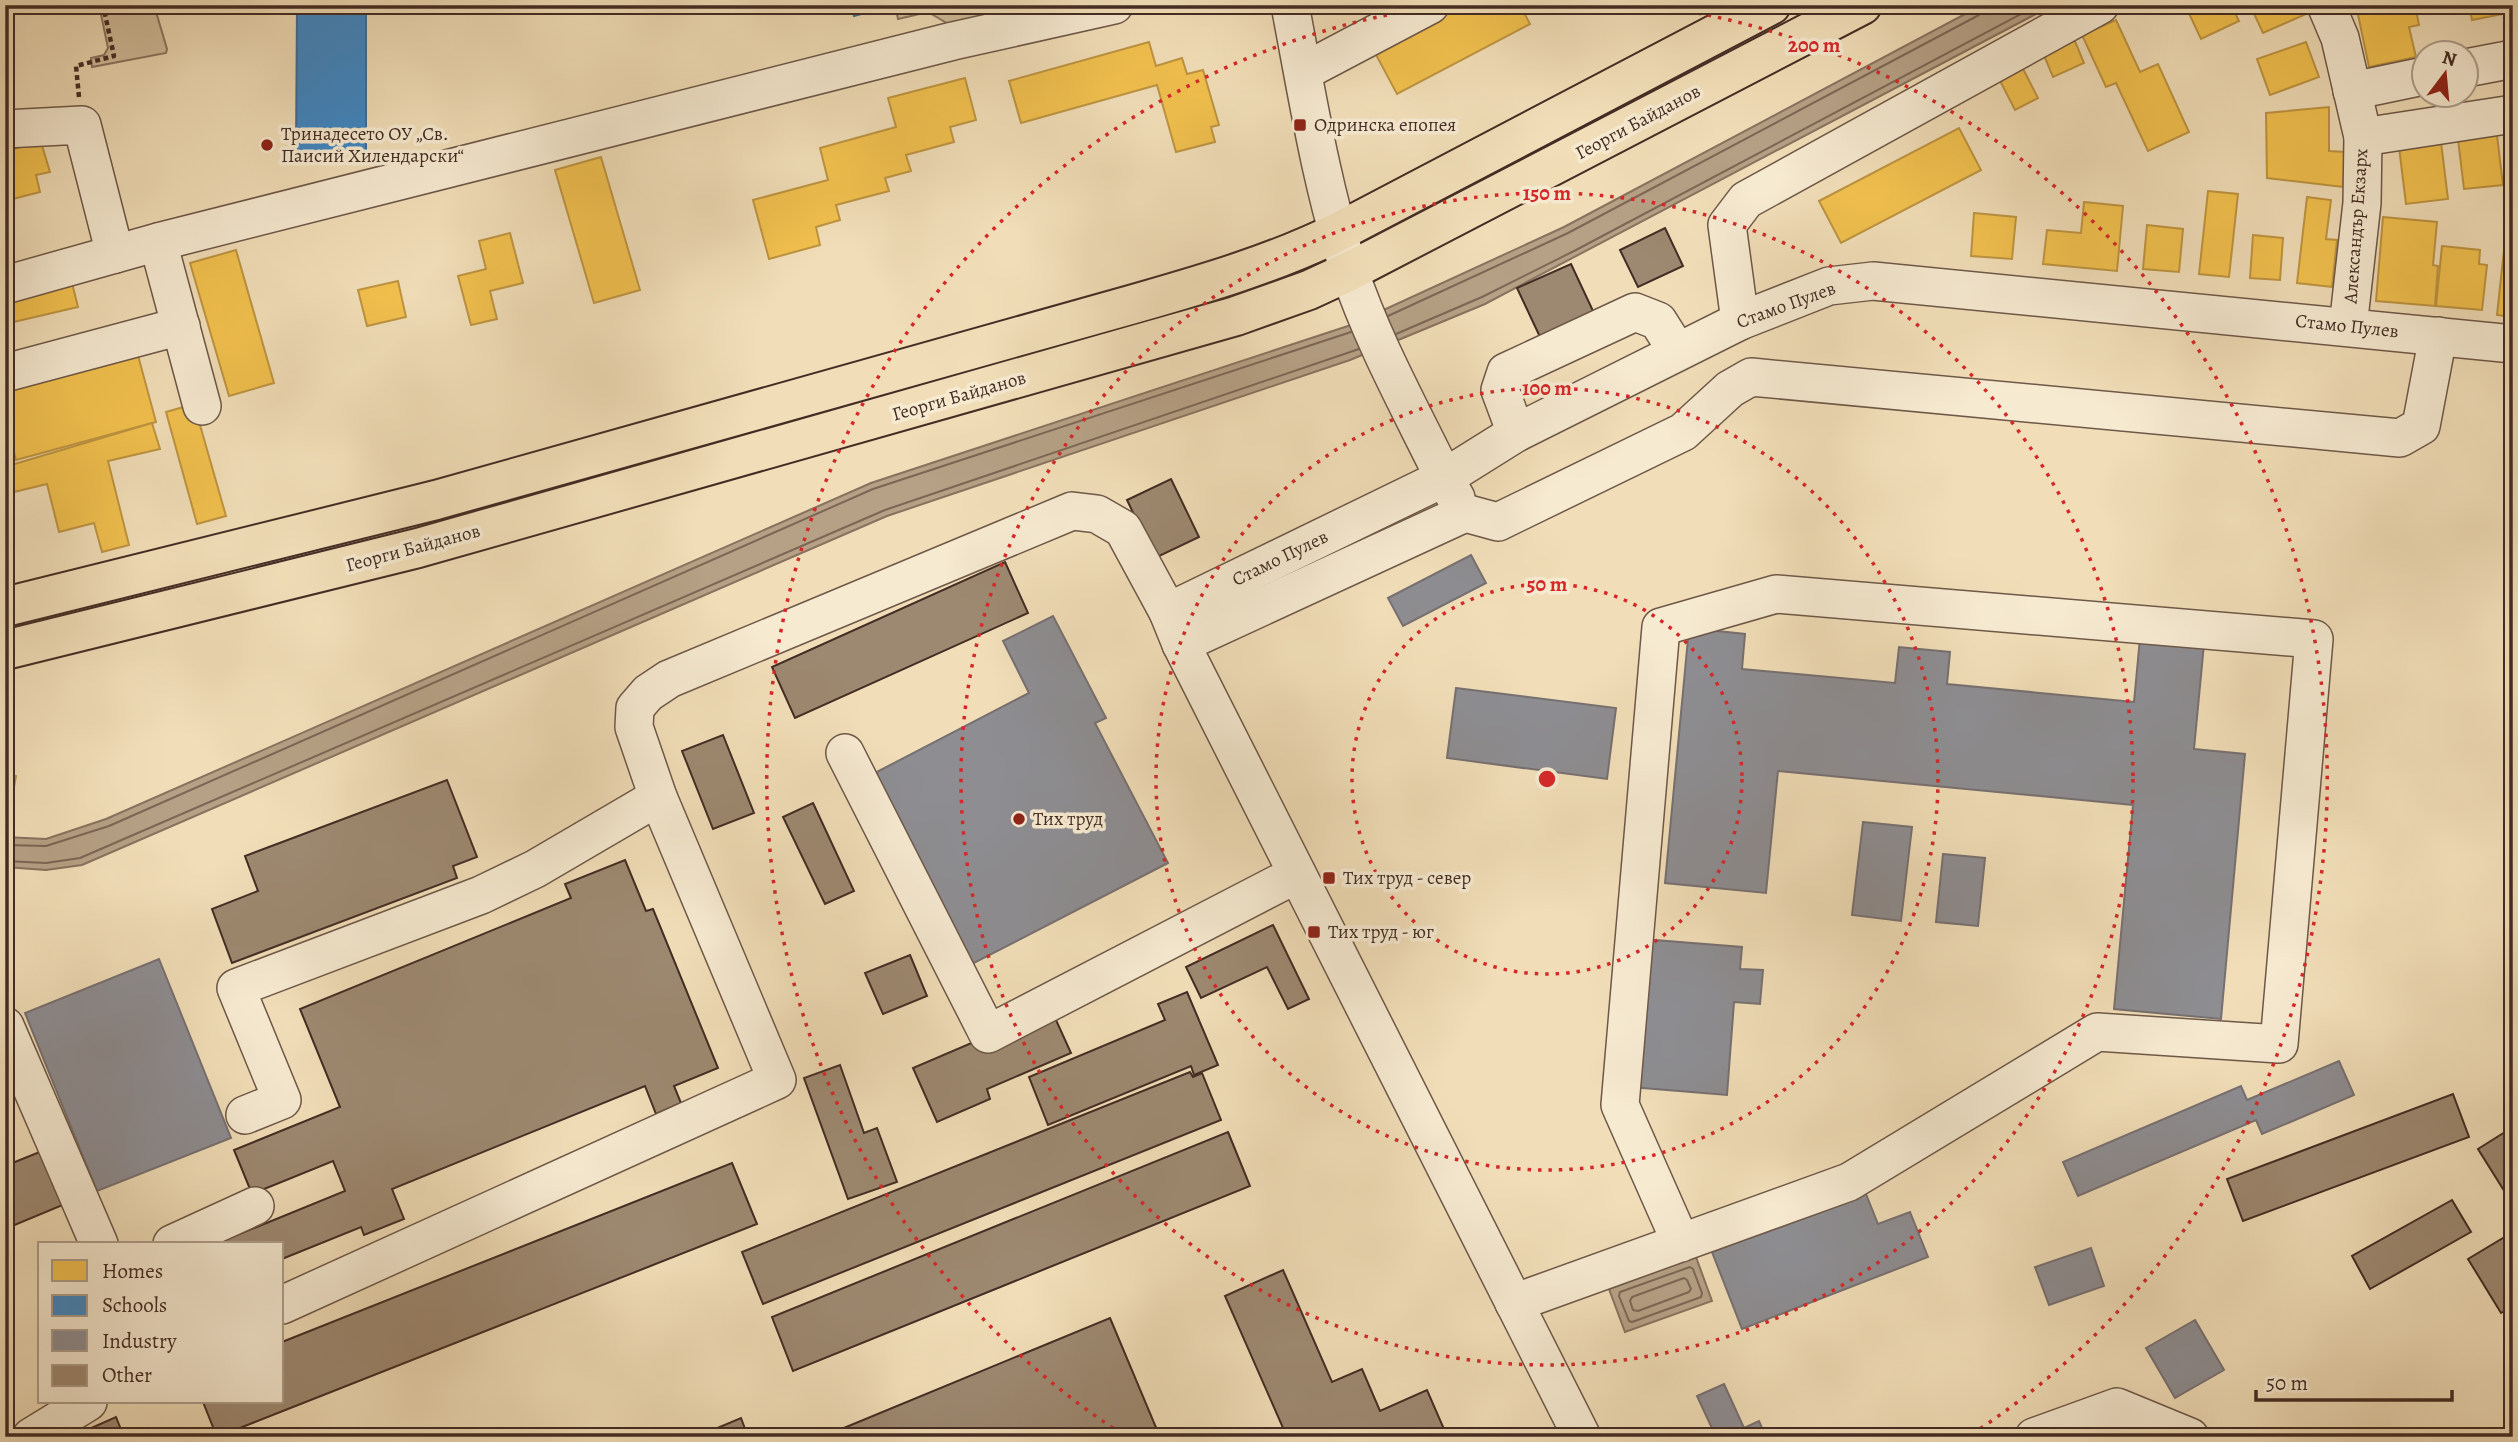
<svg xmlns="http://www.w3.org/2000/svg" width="2518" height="1442" viewBox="0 0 2518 1442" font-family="Alegreya,serif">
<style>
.green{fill:#d3c09f;stroke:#8b7662;stroke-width:2}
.water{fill:#b6a186;stroke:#88725f;stroke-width:2}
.homes{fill:#f2c14e;stroke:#be9441;stroke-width:2}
.schools{fill:#3f88c5;stroke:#406c95;stroke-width:2}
.industry{fill:#8d8d92;stroke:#777071;stroke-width:2}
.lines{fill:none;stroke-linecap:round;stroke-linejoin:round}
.shore{stroke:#7c6655;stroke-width:2}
.building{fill:#9d8971;stroke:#432c24;stroke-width:2}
.minor-casing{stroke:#6e5849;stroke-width:40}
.major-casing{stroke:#432c24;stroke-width:42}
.path{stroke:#432c24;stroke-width:4.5;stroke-dasharray:5 3.5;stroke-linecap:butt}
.minor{stroke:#f6ead1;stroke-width:37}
.major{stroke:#f1deb8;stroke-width:38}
.ring{fill:none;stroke:#d62828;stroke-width:3.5;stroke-dasharray:3.5 7}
.poi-dot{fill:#8f2418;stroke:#f6ead1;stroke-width:2.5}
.labels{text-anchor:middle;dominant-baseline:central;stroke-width:7;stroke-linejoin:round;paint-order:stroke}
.street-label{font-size:19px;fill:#432c24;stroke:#f6ead1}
.poi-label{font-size:19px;fill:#432c24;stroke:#f6ead1;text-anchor:start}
.centre{fill:#d62828;stroke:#f6ead1;stroke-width:3.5}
.ring-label{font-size:21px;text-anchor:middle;font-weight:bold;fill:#d62828;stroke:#f6ead1;stroke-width:7;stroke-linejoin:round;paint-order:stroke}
</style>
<rect width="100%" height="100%" fill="#f1deb8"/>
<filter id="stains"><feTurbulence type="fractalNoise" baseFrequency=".00286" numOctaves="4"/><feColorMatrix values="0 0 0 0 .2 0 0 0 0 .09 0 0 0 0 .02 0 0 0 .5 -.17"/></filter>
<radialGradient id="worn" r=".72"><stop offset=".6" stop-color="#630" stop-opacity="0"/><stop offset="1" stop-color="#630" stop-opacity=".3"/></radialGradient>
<g class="green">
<polygon points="99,5 154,5 167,49 166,53 92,67 91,58 104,55 108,48"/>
<polygon points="895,5 1028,5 950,25 928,12 898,19"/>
</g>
<g class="water">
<polygon points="1982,5 2053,5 1485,304 1350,360 887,516 82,865 46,870 5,867 5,837 46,839 106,819 871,483 1351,325 1564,227"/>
<polygon points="1696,1257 1712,1301 1625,1332 1609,1289"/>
</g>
<g class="homes">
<polygon points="1460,5 1520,5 1530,24 1397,94 1374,51"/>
<polygon points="2185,5 2231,5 2239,21 2201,39"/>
<polygon points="2250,5 2302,5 2306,14 2263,33"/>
<polygon points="2356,5 2415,5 2419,25 2409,27 2416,57 2369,67"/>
<polygon points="2469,5 2513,5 2513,12 2472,20"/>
<polygon points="2116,20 2140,72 2158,64 2189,132 2148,151 2116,83 2106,87 2082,35"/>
<polygon points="2074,39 2084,63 2053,77 2043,53"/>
<polygon points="1149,42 1156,66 1182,58 1187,74 1203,70 1219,125 1211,127 1215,142 1176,152 1157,85 1021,123 1009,81"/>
<polygon points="2306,42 2319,77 2270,95 2257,59"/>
<polygon points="2019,61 2038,98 2015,110 1996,73"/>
<polygon points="965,78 976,120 950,127 954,142 906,155 911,171 885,178 889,191 836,205 840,220 816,227 820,245 769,259 753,200 828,180 820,148 896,127 888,98"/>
<polygon points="2329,107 2329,151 2345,152 2343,187 2267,178 2266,113"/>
<polygon points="2496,127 2503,185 2464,189 2457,131"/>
<polygon points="1959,128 1981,170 1841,243 1819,201"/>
<polygon points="2440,134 2448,199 2406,204 2398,139"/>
<polygon points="41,142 50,172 36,175 40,192 5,201 5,151"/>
<polygon points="601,157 640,290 594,303 555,170"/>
<polygon points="2208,191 2238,194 2229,277 2199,274"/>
<polygon points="2307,197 2331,200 2326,239 2337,240 2332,287 2297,283"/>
<polygon points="2084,202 2123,206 2117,271 2043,264 2047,230 2081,233"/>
<polygon points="1974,213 2016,217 2012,259 1971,256"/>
<polygon points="2383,217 2437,222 2433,265 2438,266 2435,306 2376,301"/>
<polygon points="2147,225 2183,229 2179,272 2143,269"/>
<polygon points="510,233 523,283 490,291 497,319 471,325 458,276 486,269 479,241"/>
<polygon points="2253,235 2283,238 2280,280 2250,278"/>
<polygon points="2442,246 2480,250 2479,264 2487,265 2482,310 2436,306"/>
<polygon points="236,250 274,383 229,396 190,263"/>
<polygon points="2504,250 2513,251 2513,317 2497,315"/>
<polygon points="70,275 78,307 5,324 5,290"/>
<polygon points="398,281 406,317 367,326 358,290"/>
<polygon points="136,348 156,422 16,460 5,419 5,383"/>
<polygon points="194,404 226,516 197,524 166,412"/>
<polygon points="152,423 160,449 108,461 129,545 102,552 94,523 59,532 47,484 14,492 8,466"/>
<polygon points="5,774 16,776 10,810 5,809"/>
</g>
<g class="schools">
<polygon points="297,5 366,5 366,151 296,153"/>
<polygon points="851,5 894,5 854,16"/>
</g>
<g class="industry">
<polygon points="1471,555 1486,583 1403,626 1388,598"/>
<polygon points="1053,616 1106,718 1095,723 1168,863 970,965 871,775 1029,693 1003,641"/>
<polygon points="1689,628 1745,634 1742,669 1895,683 1899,647 1950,652 1947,684 2134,702 2140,638 2204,644 2194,749 2245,754 2221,1019 2114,1009 2133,805 1778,771 1766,893 1665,883"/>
<polygon points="1456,688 1616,708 1607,779 1447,758"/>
<polygon points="1863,822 1912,827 1901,921 1852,915"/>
<polygon points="1943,854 1985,858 1978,926 1936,922"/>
<polygon points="1642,939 1742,947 1740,969 1763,970 1760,1004 1734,1002 1727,1095 1631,1087"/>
<polygon points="159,959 231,1138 97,1191 25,1013"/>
<polygon points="2339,1061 2354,1095 2262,1134 2256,1120 2078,1196 2063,1162 2241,1086 2247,1100"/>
<polygon points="1860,1179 1878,1224 1910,1212 1928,1257 1742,1329 1712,1252 1842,1202"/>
<polygon points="2091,1248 2104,1286 2049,1305 2035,1267"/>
<polygon points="2195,1320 2224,1370 2175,1398 2146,1348"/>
<polygon points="1724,1384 1744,1428 1759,1421 1766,1437 1716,1437 1697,1396"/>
</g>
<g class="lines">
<g class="shore">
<polyline points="1388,316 1568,233 1979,15 1983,5"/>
<polyline points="1396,334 1482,297 1576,250 2038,5"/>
<polyline points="5,845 46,846 109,826 873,489 1351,332"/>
<polyline points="5,861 46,863 80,858 885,510 1359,349"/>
<polygon points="1690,1267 1693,1269 1702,1293 1701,1297 1632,1322 1629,1321 1619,1296 1620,1292"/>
<polygon points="1684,1278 1687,1280 1691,1289 1689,1292 1638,1311 1633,1310 1630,1301 1632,1297"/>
</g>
</g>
<g class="building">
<polygon points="1665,228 1683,266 1638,287 1620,250"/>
<polygon points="1571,264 1594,313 1540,337 1517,288"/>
<polygon points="1171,479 1199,537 1155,558 1127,500"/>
<polygon points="1005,562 1028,613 795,718 772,667"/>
<polygon points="723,735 754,813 713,829 682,751"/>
<polygon points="447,780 477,857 453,866 457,878 232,963 212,909 258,891 245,856"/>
<polygon points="813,803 854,891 825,904 783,817"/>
<polygon points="625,860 646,911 653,909 718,1068 674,1086 681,1103 656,1114 645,1086 392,1189 404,1219 364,1235 361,1227 282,1259 282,1244 215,1244 345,1191 333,1161 252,1194 234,1150 340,1107 300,1009 571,898 565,884"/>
<polygon points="1273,925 1309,999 1288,1009 1267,967 1201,998 1186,967"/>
<polygon points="910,955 927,996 883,1014 865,973"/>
<polygon points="1187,992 1218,1065 1194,1075 1191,1066 1048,1125 1029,1077 1165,1020 1158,1004"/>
<polygon points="1051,1009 1071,1053 987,1089 990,1099 937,1122 913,1068"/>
<polygon points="840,1065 864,1133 877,1128 897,1182 848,1199 804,1078"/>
<polygon points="1190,1072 1193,1077 1202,1073 1221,1120 763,1304 742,1252"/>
<polygon points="5,1075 15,1096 5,1100"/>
<polygon points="2453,1094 2469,1137 2243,1221 2227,1179"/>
<polygon points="2513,1127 2513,1205 2478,1149"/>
<polygon points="1228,1132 1250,1186 793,1371 772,1317"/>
<polygon points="42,1151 65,1204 5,1229 5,1166"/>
<polygon points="732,1163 757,1224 217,1437 203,1402 282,1402 282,1342"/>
<polygon points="2452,1200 2471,1232 2370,1289 2352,1256"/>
<polygon points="2513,1232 2513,1306 2501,1313 2468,1259"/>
<polygon points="1283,1270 1332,1382 1362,1369 1380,1411 1427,1390 1447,1436 1287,1437 1225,1296"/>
<polygon points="1110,1318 1160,1437 822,1437"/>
<polygon points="116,1417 124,1437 71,1437"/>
<polygon points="741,1418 748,1437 712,1437 710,1431"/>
</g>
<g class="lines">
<g class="minor-casing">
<g id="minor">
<path d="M1290,5C1307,94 1321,184 1349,270C1373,342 1411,410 1444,478L1456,498"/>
<polyline points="2326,5 2340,38 2363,137 2362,203 2348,327"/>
<polyline points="2466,68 2513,59"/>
<polyline points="1303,72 1430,5"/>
<polyline points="2352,91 2424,76"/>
<polyline points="5,129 82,125 115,254"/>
<polyline points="2363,137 2513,114"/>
<polyline points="158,242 202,406"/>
<polyline points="5,285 158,242 953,41 1114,5"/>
<polyline points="1740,321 1727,225 1746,200 2100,5"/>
<polyline points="5,373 181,326"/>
<polyline points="1516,433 1500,390 1506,372 1635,312 1658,321 1677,351"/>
<polyline points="1168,612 1444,478 1516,433 1740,321 1829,286 1873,281 2513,344"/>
<polyline points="1181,644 1465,513 1498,522 1683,432 1730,389 1751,377 2400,438 2421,426 2438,336"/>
<polyline points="845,753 988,1034 1297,874"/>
<polyline points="5,1026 99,1244"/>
<polyline points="245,1115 282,1100 236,988 481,895 535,869 658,797"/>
<polyline points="172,1244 255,1206"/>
<polyline points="1514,1303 1849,1182 2097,1032 2279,1044 2314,639 1776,594 1661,627 1620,1105 1681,1243"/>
<polyline points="282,1305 777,1080 658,797 634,727 635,708 648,693 669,679 1072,511 1097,514 1123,529 1168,612 1181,644 1582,1437"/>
<polyline points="31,1437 88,1402"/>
<polyline points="2034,1437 2117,1407 2190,1437"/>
</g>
</g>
<g class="major-casing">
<g id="major">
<path d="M5,607L436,500L1134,304C1204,284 1273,264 1338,232L1771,5"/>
<polyline points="5,650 418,548 1236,316 1309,290 1350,271 1862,5"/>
</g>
</g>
<polyline class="path" points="79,97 76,66 114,56 103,5"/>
<use href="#minor" class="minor"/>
<use href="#major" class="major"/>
</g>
<g class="ring">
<circle cx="1547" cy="779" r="195"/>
<circle cx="1547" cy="779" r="391"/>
<circle cx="1547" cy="779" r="586"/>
<path d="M1122 1434A781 781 0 0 1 1438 6M1656 6A781 781 0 0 1 1972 1434"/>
</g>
<g class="poi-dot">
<rect x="1293" y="118" width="14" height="14" rx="3.5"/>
<circle cx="267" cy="145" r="7"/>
<circle cx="1019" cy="819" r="7"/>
<rect x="1322" y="871" width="14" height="14" rx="3.5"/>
<rect x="1307" y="925" width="14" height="14" rx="3.5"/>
</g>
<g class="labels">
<g class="street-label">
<text transform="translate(1638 122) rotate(-28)">Георги Байданов</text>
<text transform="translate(2356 226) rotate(-86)">Александър Екзарх</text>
<text transform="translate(1786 305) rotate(-20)">Стамо Пулев</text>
<text transform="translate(2347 326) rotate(6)">Стамо Пулев</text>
<text transform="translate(959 396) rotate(-16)">Георги Байданов</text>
<text transform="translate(413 548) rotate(-15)">Георги Байданов</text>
<text transform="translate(1280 558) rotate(-26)">Стамо Пулев</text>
</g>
<g class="poi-label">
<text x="1314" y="125">Одринска епопея</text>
<text x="281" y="134">Тринадесето ОУ „Св.<tspan x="281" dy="22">Паисий Хилендарски“</tspan></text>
<text x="1033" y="819">Тих труд</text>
<text x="1343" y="878">Тих труд - север</text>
<text x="1328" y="932">Тих труд - юг</text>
</g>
</g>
<circle cx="1547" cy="779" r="10" class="centre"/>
<g class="ring-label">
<text x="1814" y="52">200 m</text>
<text x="1547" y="200">150 m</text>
<text x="1547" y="395">100 m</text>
<text x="1547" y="591">50 m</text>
</g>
<rect width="2518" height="1442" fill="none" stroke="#f1deb8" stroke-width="28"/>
<rect x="7" y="7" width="2504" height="1428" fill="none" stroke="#432c24" stroke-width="3.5"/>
<rect x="14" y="14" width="2490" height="1414" fill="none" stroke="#432c24" stroke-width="2"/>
<rect x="38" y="1242" width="245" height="161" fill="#f6ead1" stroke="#ae9e8c" stroke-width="2"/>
<rect x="52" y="1260" width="35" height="21" fill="#f2c14e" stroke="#ae9e8c" stroke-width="2"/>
<text x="102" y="1278" font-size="21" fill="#432c24">Homes</text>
<rect x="52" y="1295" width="35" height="21" fill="#3f88c5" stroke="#ae9e8c" stroke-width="2"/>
<text x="102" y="1312" font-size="21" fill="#432c24">Schools</text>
<rect x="52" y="1330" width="35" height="21" fill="#8d8d92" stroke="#ae9e8c" stroke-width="2"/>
<text x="102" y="1348" font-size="21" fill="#432c24">Industry</text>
<rect x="52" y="1365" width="35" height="21" fill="#9d8971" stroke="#ae9e8c" stroke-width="2"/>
<text x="102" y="1382" font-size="21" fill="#432c24">Other</text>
<g transform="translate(2445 74) rotate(16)"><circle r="33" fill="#f6ead1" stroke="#ae9e8c" stroke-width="2"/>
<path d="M0-5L12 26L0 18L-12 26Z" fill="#8f2418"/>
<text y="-10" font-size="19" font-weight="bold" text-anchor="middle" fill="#432c24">N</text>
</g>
<path d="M2256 1390v10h196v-10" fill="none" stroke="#432c24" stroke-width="3.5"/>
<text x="2266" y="1390" font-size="21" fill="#432c24" stroke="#f6ead1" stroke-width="5" paint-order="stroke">50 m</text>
<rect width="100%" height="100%" filter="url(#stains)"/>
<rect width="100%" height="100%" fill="url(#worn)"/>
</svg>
